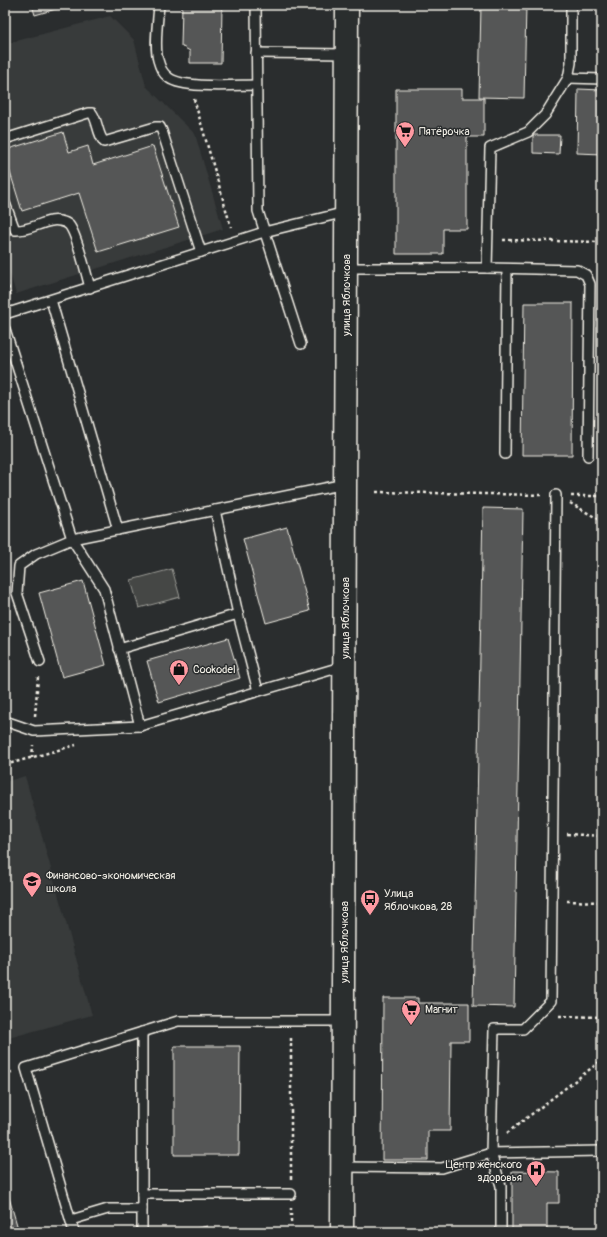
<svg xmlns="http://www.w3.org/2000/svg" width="607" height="1237" viewBox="0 0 607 1237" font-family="Pangolin,sans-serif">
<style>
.built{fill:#373a3a}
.green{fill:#444645;stroke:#9c9c96}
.building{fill:#555756;stroke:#f4f1e8}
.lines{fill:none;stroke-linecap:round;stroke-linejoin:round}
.lane-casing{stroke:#f4f1e8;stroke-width:12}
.secondary-casing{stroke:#f4f1e8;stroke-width:25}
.path{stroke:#f4f1e8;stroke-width:2.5;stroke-dasharray:3 3;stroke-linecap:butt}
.lane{stroke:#2a2d2e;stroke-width:9}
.secondary{stroke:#2a2d2e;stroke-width:22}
.labels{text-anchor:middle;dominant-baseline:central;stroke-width:3;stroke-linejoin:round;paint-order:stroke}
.poi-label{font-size:11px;fill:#f4f1e8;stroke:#2a2d2e;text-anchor:start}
.street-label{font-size:11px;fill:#f4f1e8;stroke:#2a2d2e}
</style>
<rect width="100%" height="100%" fill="#2a2d2e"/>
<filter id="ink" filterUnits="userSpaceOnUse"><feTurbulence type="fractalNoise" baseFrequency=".025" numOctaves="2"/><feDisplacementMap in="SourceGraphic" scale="8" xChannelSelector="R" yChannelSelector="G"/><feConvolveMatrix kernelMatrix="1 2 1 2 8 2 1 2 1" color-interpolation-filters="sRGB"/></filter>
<g filter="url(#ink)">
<g class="built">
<polygon points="110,16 134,40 146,86 195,134 223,229 16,294 5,257 5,44"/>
<polygon points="25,776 92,1015 5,1039 5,782"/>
</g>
<polygon class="green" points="172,569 180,597 139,608 131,580"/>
<g class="building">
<polygon points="32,5 70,5 35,15"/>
<polygon points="183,5 222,5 221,63 190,63 190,51 181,46 182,6"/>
<polygon points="481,5 526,5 524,98 479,97"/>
<polygon points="396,89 462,89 462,98 484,98 484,137 467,137 467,229 443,229 443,254 396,254"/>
<polygon points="578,89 602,90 602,154 577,153"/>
<polygon points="63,132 69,152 88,146 93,165 153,146 179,227 98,252 79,193 22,211 5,156 5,150"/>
<polygon points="533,135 560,135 559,154 533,153"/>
<polygon points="524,303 573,303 572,455 522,455"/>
<polygon points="483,508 523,509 514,1007 473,1006"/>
<polygon points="287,527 310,611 266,623 243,539"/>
<polygon points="83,581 106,665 62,677 39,593"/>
<polygon points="228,638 240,678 159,702 147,661"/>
<polygon points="383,998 418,998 418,1003 469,1003 469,1041 451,1041 450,1131 428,1131 428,1160 382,1160"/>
<polygon points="174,1046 240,1046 239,1155 174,1155"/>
<polygon points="512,1171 559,1172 559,1203 547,1203 547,1232 512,1232"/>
<polygon points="5,1184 19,1232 5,1232"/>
<polygon points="207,1226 208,1232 191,1232 190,1230"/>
</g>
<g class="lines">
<g class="lane-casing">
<g id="lane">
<path d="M159,5C158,21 154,45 158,60C160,67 162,73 169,78C184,89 236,85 256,85"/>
<polyline points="256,5 258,211 301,344"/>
<polyline points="256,53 347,54"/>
<polyline points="568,78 602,79"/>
<path d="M5,139L88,113H92C98,121 97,133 104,142L155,127H160L162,131L201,252"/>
<path d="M5,203L15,230C28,231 39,223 51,221C56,220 65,221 69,225C76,233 87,276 90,288"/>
<polyline points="346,268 487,268 490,148 528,132 545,115 568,78 571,63 571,5"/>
<polyline points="487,268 577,270 586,275 590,284 588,456"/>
<polyline points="51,300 118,530"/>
<polyline points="5,314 264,232 346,212"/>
<polyline points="5,329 72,539 104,589 140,726 344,666"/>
<polyline points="505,454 507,269"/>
<polyline points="215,510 238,614"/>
<polyline points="119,649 238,614 258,691"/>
<polyline points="40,662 17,593 19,566 36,554 72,539 345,484"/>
<polyline points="5,721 34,731 140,726"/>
<polyline points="343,1167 442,1168 491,1153 602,1151"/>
<polyline points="142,1194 291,1194"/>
<polyline points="71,1220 108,1209 142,1209"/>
<polyline points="74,1232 26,1068 178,1021 343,1021"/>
<polyline points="142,1232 142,1032"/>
<polyline points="501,1232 501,1186 491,1153 494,1029 523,1029 551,1001 556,495"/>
</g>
</g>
<g class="secondary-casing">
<polyline id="secondary" points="342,1232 347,5"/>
</g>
<g class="path">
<polyline points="194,99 231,227"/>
<polyline points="503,240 602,242"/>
<polyline points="5,275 11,297"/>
<polyline points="376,492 542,495"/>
<polyline points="571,496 602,496"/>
<polyline points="570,503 602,521"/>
<polyline points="35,716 38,677"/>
<polyline points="32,758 33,745"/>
<polyline points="5,765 76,745"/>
<polyline points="567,834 602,836"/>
<polyline points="567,901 602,902"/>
<polyline points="559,1016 602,1017"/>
<polyline points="5,1073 12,1072"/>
<polyline points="507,1133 602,1060"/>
<polyline points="291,1179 291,1036"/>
<polyline points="291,1222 291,1208"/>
<polyline points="600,1232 602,1219"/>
</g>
<use href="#lane" class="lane"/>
<use href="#secondary" class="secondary"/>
</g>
</g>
<defs>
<g id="supermarket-pin" transform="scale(1)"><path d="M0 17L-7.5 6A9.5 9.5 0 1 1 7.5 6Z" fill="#ff9aa2" stroke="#2a2d2e"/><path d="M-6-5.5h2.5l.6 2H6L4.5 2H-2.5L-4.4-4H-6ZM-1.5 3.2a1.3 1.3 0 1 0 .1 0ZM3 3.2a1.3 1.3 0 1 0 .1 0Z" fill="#111"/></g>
<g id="shop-pin" transform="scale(1)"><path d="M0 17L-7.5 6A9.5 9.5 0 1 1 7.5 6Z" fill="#ff9aa2" stroke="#2a2d2e"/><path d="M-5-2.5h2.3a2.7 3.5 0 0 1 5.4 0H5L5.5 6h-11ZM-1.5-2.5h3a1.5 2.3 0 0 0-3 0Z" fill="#111"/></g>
<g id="school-pin" transform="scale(1)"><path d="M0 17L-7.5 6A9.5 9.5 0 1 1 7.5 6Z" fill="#ff9aa2" stroke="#2a2d2e"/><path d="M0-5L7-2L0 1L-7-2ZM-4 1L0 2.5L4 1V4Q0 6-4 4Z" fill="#111"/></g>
<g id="bus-pin" transform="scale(1)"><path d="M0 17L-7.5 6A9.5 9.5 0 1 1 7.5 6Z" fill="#ff9aa2" stroke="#2a2d2e"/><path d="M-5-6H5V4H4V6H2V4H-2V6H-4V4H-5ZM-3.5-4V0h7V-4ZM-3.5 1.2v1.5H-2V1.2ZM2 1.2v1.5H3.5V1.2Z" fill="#111"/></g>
<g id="hospital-pin" transform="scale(1)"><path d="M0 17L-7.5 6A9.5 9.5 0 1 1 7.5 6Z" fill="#ff9aa2" stroke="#2a2d2e"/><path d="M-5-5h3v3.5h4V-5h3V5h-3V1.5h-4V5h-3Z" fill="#111"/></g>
</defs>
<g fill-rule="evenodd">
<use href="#supermarket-pin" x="405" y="131"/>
<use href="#shop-pin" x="179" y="669"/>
<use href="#school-pin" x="32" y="881"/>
<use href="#bus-pin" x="370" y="899"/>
<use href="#supermarket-pin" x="411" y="1009"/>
<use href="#hospital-pin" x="536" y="1170"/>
</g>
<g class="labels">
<g class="poi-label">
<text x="419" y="131">Пятёрочка</text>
<text x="193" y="669">Cookodel</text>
<text x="46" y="875">Финансово-экономическая<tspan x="46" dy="13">школа</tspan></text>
<text x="384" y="893">Улица<tspan x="384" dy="13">Яблочкова, 28</tspan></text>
<text x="425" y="1009">Магнит</text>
<text x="522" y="1164" text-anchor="end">Центр женского<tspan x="522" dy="13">здоровья</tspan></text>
</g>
<g class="street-label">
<text transform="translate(346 295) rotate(-90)">улица Яблочкова</text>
<text transform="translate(345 618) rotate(-90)">улица Яблочкова</text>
<text transform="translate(344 942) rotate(-90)">улица Яблочкова</text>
</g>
</g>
<rect width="607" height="1237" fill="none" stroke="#2a2d2e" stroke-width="20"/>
<rect x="10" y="10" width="587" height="1217" fill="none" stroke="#f4f1e8" stroke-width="1.5" filter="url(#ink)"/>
</svg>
